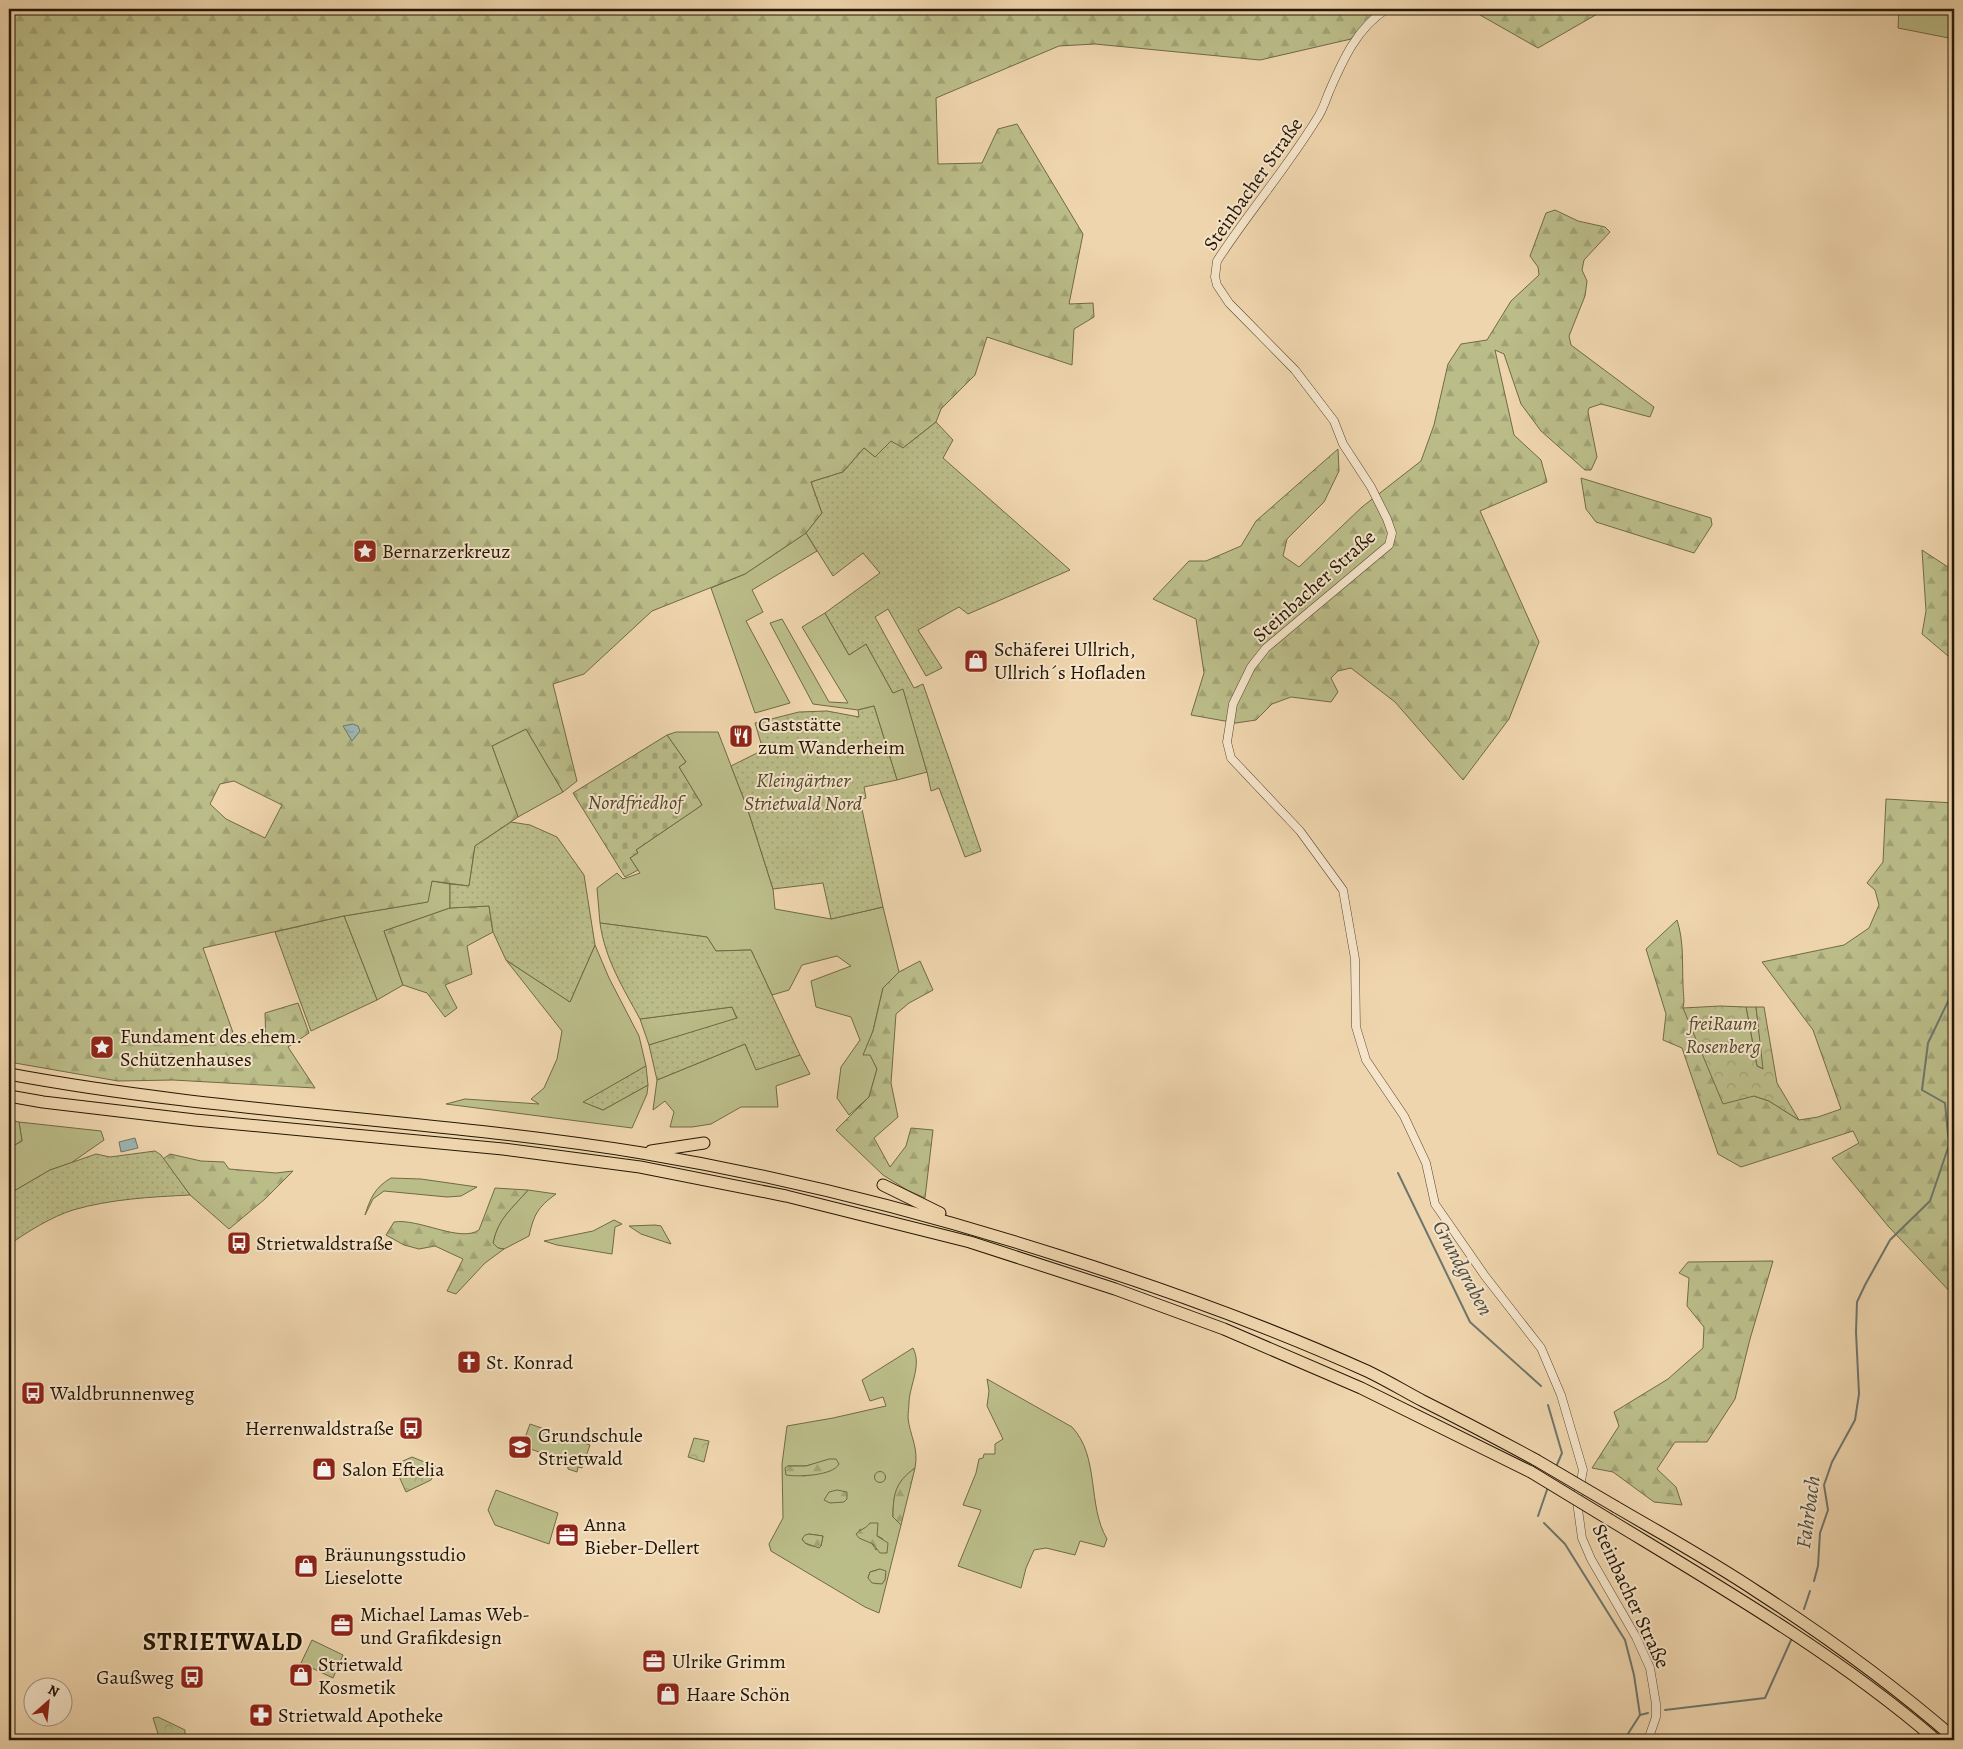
<svg xmlns="http://www.w3.org/2000/svg" width="1963" height="1749" viewBox="0 0 1963 1749" font-family="Alegreya,serif">
<style>
.grass{fill:#bbbd89;stroke:#706a46;fill-rule:evenodd}
.forest{fill:url(#forest-firs);stroke:#706a46;fill-rule:evenodd}
.cemetery{fill:url(#cemetery-stones);stroke:#706a46}
.park{fill:url(#park-crowns);stroke:#706a46}
.garden{fill:url(#garden-dots);stroke:#706a46}
.water{fill:url(#water-ripples);stroke:#6d766d}
.lines{fill:none;stroke-linecap:round;stroke-linejoin:round}
.stream{stroke:#6d766d;stroke-width:2}
.minor-casing{stroke:#57462e;stroke-width:9}
.highway-casing{stroke:#241603;stroke-width:13}
.minor{stroke:#f5e4ca;stroke-width:8}
.highway{stroke:#efd5ad;stroke-width:11}
.highway-bridge-casing{stroke:#241603;stroke-width:13;stroke-linecap:butt}
.highway-bridge{stroke:#efd5ad;stroke-width:11}
.labels{text-anchor:middle;dominant-baseline:central;stroke-width:4;stroke-linejoin:round;paint-order:stroke}
.street-label{font-size:20px;fill:#241603;stroke:#f5e4ca}
.poi-label{font-size:20px;fill:#241603;stroke:#f5e4ca;text-anchor:start}
.park-label{font-size:20px;font-style:italic;fill:#51482b;stroke:#f5e4ca}
.water-label{font-size:21px;font-style:italic;fill:#4e4e41;stroke:#f5e4ca}
.district-label{font-size:25px;font-weight:bold;letter-spacing:1px;fill:#241603;stroke:#f5e4ca}
</style>
<defs>
<pattern id="forest-firs" width="22" height="20" patternUnits="userSpaceOnUse" patternTransform="scale(1.25)"><rect width="22" height="20" fill="#bbbd89"/><path d="M5 1l3.5 6h-7zM16 11l3.5 6h-7z" fill="#a1a275"/></pattern>
<pattern id="cemetery-stones" width="16" height="16" patternUnits="userSpaceOnUse" patternTransform="scale(1.25)"><rect width="16" height="16" fill="#bbbd89"/><path d="M2 7V4a2 2 0 0 1 4 0v3zM10 15v-3a2 2 0 0 1 4 0v3z" fill="#a1a275"/></pattern>
<pattern id="park-crowns" width="20" height="18" patternUnits="userSpaceOnUse" patternTransform="scale(1.25)"><rect width="20" height="18" fill="#bbbd89"/><path d="M2 6a3 3 0 1 1 6 0M12 15a3 3 0 1 1 6 0" fill="none" stroke="#a1a275"/></pattern>
<pattern id="garden-dots" width="8" height="8" patternUnits="userSpaceOnUse" patternTransform="scale(1.25)"><rect width="8" height="8" fill="#bbbd89"/><path d="M2 2h.1M6 6h.1" fill="none" stroke="#a1a275" stroke-width="1.8" stroke-linecap="round"/></pattern>
<pattern id="water-ripples" width="26" height="14" patternUnits="userSpaceOnUse" patternTransform="scale(1.25)"><rect width="26" height="14" fill="#9db6b4"/><path d="M2 4q2-2 4 0t4 0M15 11q2-2 4 0t4 0" fill="none" stroke="#879c99"/></pattern>
</defs>
<rect width="100%" height="100%" fill="#efd5ad"/>
<filter id="stains"><feTurbulence type="fractalNoise" baseFrequency=".004" numOctaves="4"/><feColorMatrix values="0 0 0 0 .2 0 0 0 0 .09 0 0 0 0 .02 0 0 0 .5 -.17"/></filter>
<radialGradient id="worn" r=".72"><stop offset=".6" stop-color="#630" stop-opacity="0"/><stop offset="1" stop-color="#630" stop-opacity=".3"/></radialGradient>
<g class="grass">
<polygon points="1899,9 1954,9 1954,39 1898,28"/>
<polygon points="806,533 817,551 752,590 763,612 746,621 790,703 755,713 711,588 745,574"/>
<polygon points="825,613 849,655 866,644 893,693 903,688 927,772 897,780 874,706 858,710 813,704 770,623 782,619 829,702 848,703 802,627"/>
<polygon points="526,729 563,792 518,817 492,746"/>
<polygon points="676,732 718,732 747,807 773,889 775,909 831,919 883,907 899,972 883,988 873,1031 864,1054 870,1054 877,1069 869,1097 849,1115 837,1098 841,1067 860,1040 851,1017 816,1007 811,981 851,966 837,956 802,965 789,990 772,995 751,950 716,951 707,937 600,923 597,888 617,873 623,879 640,873 630,858 638,852 636,850 702,805 679,767 686,762 667,735"/>
<polygon points="432,881 450,884 450,908 384,931 403,985 377,1000 344,916 427,902"/>
<polygon points="595,945 609,978 639,1036 646,1066 584,1102 603,1110 648,1085 647,1094 632,1128 446,1104 465,1099 539,1104 531,1099 544,1088 557,1059 562,1031 506,960 570,1002"/>
<polygon points="732,1007 737,1019 649,1045 640,1019"/>
<polygon points="1746,1007 1756,1007 1764,1069 1757,1066"/>
<polygon points="745,1044 756,1069 800,1055 810,1074 776,1086 778,1107 741,1107 711,1124 692,1127 670,1127 674,1112 665,1101 653,1110 657,1080"/>
<polygon points="19,1122 101,1131 104,1140 71,1163 50,1170 9,1194 9,1148 22,1141"/>
<path d="M391,1178L421,1179L477,1187L461,1196L447,1197L384,1191L373,1199L365,1215C370,1199 375,1187 391,1178Z"/>
<path d="M528,1190L556,1194C538,1207 534,1214 529,1236L504,1249L498,1248L493,1243C498,1217 512,1209 528,1190Z"/>
<polygon points="614,1220 622,1224 615,1227 612,1254 557,1245 544,1241 593,1231"/>
<polygon points="655,1225 661,1226 671,1244 641,1234 629,1226"/>
<path d="M913,1348C922,1365 910,1384 909,1402C909,1407 908,1412 908,1418C910,1436 919,1448 915,1468C896,1483 893,1494 893,1517L901,1525L879,1613L865,1607L771,1551L769,1544L783,1518L782,1464L787,1426L833,1418L886,1406L883,1397L870,1401L862,1380ZM817,1463L816,1474L803,1476L788,1466H806ZM865,1529L883,1539L876,1550C873,1543 865,1538 859,1530ZM809,1534L823,1536L821,1546C813,1546 807,1547 802,1539ZM880,1569L878,1584L872,1582L868,1578L870,1572Z"/>
<path d="M987,1379L1072,1427C1100,1457 1087,1505 1107,1539L1104,1547L1080,1541L1075,1555L1046,1548L1034,1550L1026,1568L1021,1588L958,1566L981,1510L963,1505L976,1473L979,1459L983,1458L984,1454H995V1444L1003,1439L987,1406L989,1391Z"/>
<polygon points="530,1424 590,1445 582,1468 578,1467 577,1472 568,1469 568,1467 540,1457 541,1454 570,1463 522,1446"/>
<polygon points="496,1490 558,1513 549,1544 495,1525 488,1510"/>
<polygon points="312,1640 343,1655 333,1678 301,1663"/>
</g>
<g class="forest">
<path d="M9,9H1377L1351,39L1260,60L1095,44L1059,46L936,98L938,164L982,163L998,129L1017,124L1083,234L1069,304L1093,303L1094,317L1074,329L1072,365L987,337L975,375L941,409L936,422L903,448L875,457L864,448L843,472L811,482L822,513L806,533L745,574L652,611L584,674L553,684L577,781L563,792L526,729L492,746L518,817L475,846L469,886L432,881L428,902L344,916L203,948L236,1041L266,1044L265,1013L298,1003L309,1033L288,1047L315,1088L173,1080L118,1081L9,1062ZM234,781L282,805L265,838L226,819L210,804L220,784Z"/>
<polygon points="1488,9 1606,9 1538,48 1480,15"/>
<polygon points="1555,210 1578,221 1605,227 1610,232 1584,260 1582,270 1587,281 1585,296 1569,336 1571,345 1654,407 1650,417 1601,404 1589,408 1588,412 1597,457 1591,470 1585,470 1541,431 1521,404 1504,354 1495,350 1514,435 1541,460 1547,482 1480,511 1539,642 1509,719 1463,780 1395,702 1351,668 1338,671 1331,678 1338,692 1331,702 1291,697 1272,704 1256,720 1236,723 1191,715 1204,673 1196,619 1153,599 1189,561 1206,561 1241,546 1256,521 1338,449 1339,471 1324,502 1287,539 1283,556 1299,567 1362,507 1421,461 1434,425 1448,364 1461,344 1487,340 1511,301 1539,275 1538,267 1530,256 1546,213"/>
<polygon points="1581,478 1711,518 1712,525 1694,553 1596,522 1586,509"/>
<polygon points="1922,550 1951,569 1954,561 1954,661 1922,634 1926,611"/>
<path d="M1886,799L1954,803V1296L1888,1226L1832,1158L1859,1143L1853,1131L1741,1167L1718,1154L1682,1048L1663,1040L1666,1014L1646,949L1677,920C1684,941 1682,963 1683,984C1683,993 1685,1000 1683,1008L1754,1096L1769,1101L1799,1120L1818,1117L1841,1109L1813,1030L1762,962L1844,945L1869,928L1879,905L1875,890L1867,883L1883,862Z"/>
<polygon points="489,906 493,932 467,946 472,974 445,985 457,1008 445,1017 427,993 403,985 384,931 450,908"/>
<polygon points="920,961 933,990 909,1003 896,1014 891,1083 898,1117 874,1138 890,1167 906,1146 911,1128 933,1130 925,1198 907,1190 883,1175 836,1130 869,1097 877,1069 870,1055 863,1055 873,1031 883,988 899,972"/>
<polygon points="9,1120 19,1122 22,1141 9,1148"/>
<polygon points="170,1154 201,1161 224,1162 229,1169 276,1173 293,1171 265,1199 229,1229 190,1195 163,1159"/>
<path d="M495,1188L528,1190C512,1209 498,1218 493,1243L498,1248L504,1249L485,1263L456,1294L447,1291L463,1259L435,1246L419,1249L404,1245L386,1235L394,1222C419,1218 460,1243 479,1230Z"/>
<polygon points="1773,1261 1750,1339 1735,1399 1707,1442 1675,1442 1657,1469 1676,1487 1682,1505 1654,1502 1613,1472 1592,1468 1619,1426 1614,1412 1668,1379 1703,1348 1704,1327 1687,1306 1689,1278 1679,1273 1688,1262"/>
<path d="M829,1459H836L839,1464C833,1476 797,1477 786,1475L785,1468L788,1466H806Z"/>
<path d="M915,1468L901,1525L893,1517C893,1495 895,1482 915,1468Z"/>
<circle cx="880" cy="1477" r="5.5"/>
<polygon points="837,1490 847,1492 847,1499 844,1502 830,1503 824,1500 829,1492"/>
<path d="M870,1523H878L877,1536L888,1543L887,1553H880L873,1544L859,1538L856,1534C860,1529 866,1529 870,1523Z"/>
<polygon points="809,1534 823,1536 821,1546 819,1548 805,1543 802,1539 805,1535"/>
<polygon points="880,1569 886,1571 885,1580 882,1584 872,1583 868,1578 870,1572"/>
</g>
<polygon class="cemetery" points="667,735 686,762 679,767 702,805 636,850 638,853 630,858 638,870 625,877 573,793"/>
<g class="park">
<polygon points="1720,1006 1746,1007 1757,1066 1763,1069 1756,1007 1764,1007 1777,1083 1799,1120 1769,1101 1754,1096 1723,1104 1683,1008"/>
<polygon points="694,1438 709,1441 704,1462 688,1457"/>
<polygon points="412,1457 437,1467 431,1480 406,1492 394,1465"/>
<polygon points="158,1717 185,1730 185,1740 160,1740 153,1718"/>
</g>
<g class="garden">
<polygon points="936,422 953,440 943,458 1070,570 968,614 959,607 918,630 942,668 926,676 888,609 875,617 914,688 923,684 981,851 965,857 939,788 931,791 927,772 903,689 893,693 866,644 849,655 825,613 880,573 863,553 833,576 806,533 822,513 811,482 843,472 864,448 875,457 891,441 903,448"/>
<polygon points="874,706 897,780 864,787 866,798 860,800 883,907 831,919 823,883 773,889 747,807 731,766 763,750 755,723 799,712 827,711 859,717 858,710"/>
<polygon points="511,822 530,825 557,837 584,875 595,945 570,1002 506,960 493,932 489,906 450,908 450,884 469,886 475,846"/>
<polygon points="344,916 377,1000 311,1031 275,932"/>
<path d="M600,923L707,937L716,951L751,950L800,1055L756,1070L745,1044L657,1080L649,1045L737,1018L732,1007L640,1019C623,988 605,959 600,923Z"/>
<polygon points="646,1066 648,1085 603,1110 583,1102"/>
<path d="M155,1151L161,1155L190,1195C150,1197 111,1199 73,1210C53,1216 25,1233 9,1245V1194L50,1170L96,1154L110,1157Z"/>
</g>
<g class="water">
<polygon points="353,724 358,726 360,731 352,741 343,726"/>
<polygon points="135,1138 138,1148 121,1152 119,1142"/>
</g>
<g class="lines">
<g class="stream">
<polyline points="1398,1173 1470,1322 1541,1386"/>
<polyline points="1548,1405 1562,1453 1556,1467"/>
<polyline points="1538,1516 1548,1487"/>
<polyline points="1544,1523 1565,1544 1625,1640 1634,1675 1640,1715"/>
<polyline points="1814,1581 1818,1566 1820,1533 1828,1510 1824,1485 1832,1462 1855,1420 1859,1394 1856,1332 1857,1302 1865,1285 1890,1240 1930,1201 1949,1145 1945,1103 1922,1090 1928,1043 1954,989"/>
<polyline points="1804,1609 1810,1591"/>
<polyline points="1665,1710 1765,1698 1792,1638"/>
<polyline points="1640,1715 1648,1713"/>
<polyline points="1624,1740 1640,1715"/>
</g>
<g class="minor-casing">
<path id="minor" d="M1387,9C1357,27 1342,62 1329,92C1325,102 1322,112 1316,120C1286,169 1248,213 1217,261L1215,277L1217,285L1229,303L1295,370L1334,421L1343,444L1371,487L1387,519L1392,533L1389,545L1266,648L1251,667L1233,704L1227,742L1231,758L1300,831L1343,890L1355,959L1356,1027L1366,1060L1404,1116L1426,1163L1435,1204L1485,1276L1541,1348L1561,1395L1583,1470L1577,1502L1582,1538L1591,1559L1636,1637L1650,1668L1656,1704V1717L1648,1740"/>
</g>
<g class="highway-casing">
<g id="highway">
<path d="M9,1074C218,1113 432,1119 642,1153C785,1177 923,1212 1060,1256C1165,1289 1267,1326 1367,1371C1386,1380 1404,1391 1423,1401C1461,1420 1499,1440 1536,1460"/>
<polyline points="9,1096 43,1102 195,1120 503,1149 640,1167 786,1196 970,1242 1115,1289 1224,1329 1361,1388 1531,1472"/>
<polyline points="651,1151 704,1143"/>
<polyline points="883,1185 940,1213"/>
<path d="M1616,1507C1664,1535 1713,1562 1759,1593C1827,1637 1893,1685 1954,1738"/>
<path d="M1610,1520C1722,1588 1836,1654 1936,1740"/>
</g>
</g>
<use href="#minor" class="minor"/>
<use href="#highway" class="highway"/>
<g class="highway-bridge-casing">
<g id="highway-bridge">
<polyline points="1536,1460 1616,1507"/>
<polyline points="1531,1472 1610,1520"/>
</g>
</g>
<use href="#highway-bridge" class="highway-bridge"/>
</g>
<defs>
<g id="sight-square" transform="scale(1.25)"><rect x="-9" y="-9" width="18" height="18" rx="4" fill="#8f2418" stroke="#f5e4ca"/><path d="M0-6L1.8-2.2L6-1.7L2.9 1.2L3.7 5.4L0 3.3L-3.7 5.4L-2.9 1.2L-6-1.7L-1.8-2.2Z" fill="#fff"/></g>
<g id="shop-square" transform="scale(1.25)"><rect x="-9" y="-9" width="18" height="18" rx="4" fill="#8f2418" stroke="#f5e4ca"/><path d="M-5-2.5h2.3a2.7 3.5 0 0 1 5.4 0H5L5.5 6h-11ZM-1.5-2.5h3a1.5 2.3 0 0 0-3 0Z" fill="#fff"/></g>
<g id="restaurant-square" transform="scale(1.25)"><rect x="-9" y="-9" width="18" height="18" rx="4" fill="#8f2418" stroke="#f5e4ca"/><path d="M-5-6h1v4h1v-4h1v4h1v-4h1v5L-1.5 .5V6h-2V.5L-5-1ZM5-6V6H3V1.5H1.5Q1.5-4 5-6Z" fill="#fff"/></g>
<g id="bus-square" transform="scale(1.25)"><rect x="-9" y="-9" width="18" height="18" rx="4" fill="#8f2418" stroke="#f5e4ca"/><path d="M-5-6H5V4H4V6H2V4H-2V6H-4V4H-5ZM-3.5-4V0h7V-4ZM-3.5 1.2v1.5H-2V1.2ZM2 1.2v1.5H3.5V1.2Z" fill="#fff"/></g>
<g id="church-square" transform="scale(1.25)"><rect x="-9" y="-9" width="18" height="18" rx="4" fill="#8f2418" stroke="#f5e4ca"/><path d="M-1.2-6h2.4v3.5h3.3v2.4h-3.3V6h-2.4V-.1h-3.3v-2.4h3.3Z" fill="#fff"/></g>
<g id="school-square" transform="scale(1.25)"><rect x="-9" y="-9" width="18" height="18" rx="4" fill="#8f2418" stroke="#f5e4ca"/><path d="M0-5L7-2L0 1L-7-2ZM-4 1L0 2.5L4 1V4Q0 6-4 4Z" fill="#fff"/></g>
<g id="office-square" transform="scale(1.25)"><rect x="-9" y="-9" width="18" height="18" rx="4" fill="#8f2418" stroke="#f5e4ca"/><path d="M-6-3h4V-5.5h4V-3h4V5H-6ZM-1-4.5V-3h2v-1.5ZM-6 0V1H6V0Z" fill="#fff"/></g>
<g id="pharmacy-square" transform="scale(1.25)"><rect x="-9" y="-9" width="18" height="18" rx="4" fill="#8f2418" stroke="#f5e4ca"/><path d="M-2-6h4v4h4v4h-4v4h-4v-4h-4v-4h4Z" fill="#fff"/></g>
</defs>
<g fill-rule="evenodd">
<use href="#sight-square" x="365" y="551"/>
<use href="#shop-square" x="976" y="661"/>
<use href="#restaurant-square" x="741" y="736"/>
<use href="#sight-square" x="102" y="1047"/>
<use href="#bus-square" x="239" y="1243"/>
<use href="#church-square" x="469" y="1362"/>
<use href="#bus-square" x="33" y="1393"/>
<use href="#bus-square" x="411" y="1428"/>
<use href="#school-square" x="520" y="1447"/>
<use href="#shop-square" x="324" y="1469"/>
<use href="#office-square" x="567" y="1535"/>
<use href="#shop-square" x="306" y="1566"/>
<use href="#office-square" x="342" y="1625"/>
<use href="#office-square" x="654" y="1661"/>
<use href="#shop-square" x="301" y="1675"/>
<use href="#bus-square" x="192" y="1677"/>
<use href="#shop-square" x="668" y="1694"/>
<use href="#pharmacy-square" x="261" y="1715"/>
</g>
<g class="labels">
<g class="street-label">
<text transform="translate(1253 184) rotate(-55)">Steinbacher Straße</text>
<text transform="translate(1314 586) rotate(-42)">Steinbacher Straße</text>
<text transform="translate(1631 1596) rotate(65)">Steinbacher Straße</text>
</g>
<g class="poi-label">
<text x="382" y="551">Bernarzerkreuz</text>
<text x="994" y="649">Schäferei Ullrich,<tspan x="994" dy="23">Ullrich´s Hofladen</tspan></text>
<text x="758" y="724">Gaststätte<tspan x="758" dy="23">zum Wanderheim</tspan></text>
<text x="120" y="1036">Fundament des ehem.<tspan x="120" dy="23">Schützenhauses</tspan></text>
<text x="256" y="1243">Strietwaldstraße</text>
<text x="486" y="1362">St. Konrad</text>
<text x="50" y="1393">Waldbrunnenweg</text>
<text x="394" y="1428" text-anchor="end">Herrenwaldstraße</text>
<text x="538" y="1435">Grundschule<tspan x="538" dy="23">Strietwald</tspan></text>
<text x="342" y="1469">Salon Eftelia</text>
<text x="584" y="1524">Anna<tspan x="584" dy="23">Bieber-Dellert</tspan></text>
<text x="324" y="1554">Bräunungsstudio<tspan x="324" dy="23">Lieselotte</tspan></text>
<text x="360" y="1614">Michael Lamas Web-<tspan x="360" dy="23">und Grafikdesign</tspan></text>
<text x="672" y="1661">Ulrike Grimm</text>
<text x="318" y="1664">Strietwald<tspan x="318" dy="23">Kosmetik</tspan></text>
<text x="174" y="1677" text-anchor="end">Gaußweg</text>
<text x="686" y="1694">Haare Schön</text>
<text x="278" y="1715">Strietwald Apotheke</text>
</g>
<g class="park-label">
<text x="803" y="780">Kleingärtner<tspan x="803" dy="23">Strietwald Nord</tspan></text>
<text x="635" y="802">Nordfriedhof</text>
<text x="1723" y="1023">freiRaum<tspan x="1723" dy="23">Rosenberg</tspan></text>
</g>
<g class="water-label">
<text transform="translate(1463 1268) rotate(62)">Grundgraben</text>
<text transform="translate(1808 1512) rotate(-82)">Fahrbach</text>
</g>
<g class="district-label">
<text x="223" y="1642">STRIETWALD</text>
</g>
</g>
<rect width="1963" height="1749" fill="none" stroke="#efd5ad" stroke-width="30"/>
<rect x="10" y="10" width="1943" height="1729" fill="none" stroke="#241603" stroke-width="2.5"/>
<rect x="15" y="15" width="1933" height="1719" fill="none" stroke="#241603"/>
<g transform="translate(48 1702) rotate(27)"><circle r="24" fill="#f5e4ca" stroke="#a1927a"/>
<path d="M0-4L9 19L0 12L-9 19Z" fill="#8f2418"/>
<text y="-8" font-size="14" font-weight="bold" text-anchor="middle" fill="#241603">N</text>
</g>
<rect width="100%" height="100%" filter="url(#stains)"/>
<rect width="100%" height="100%" fill="url(#worn)"/>
</svg>
